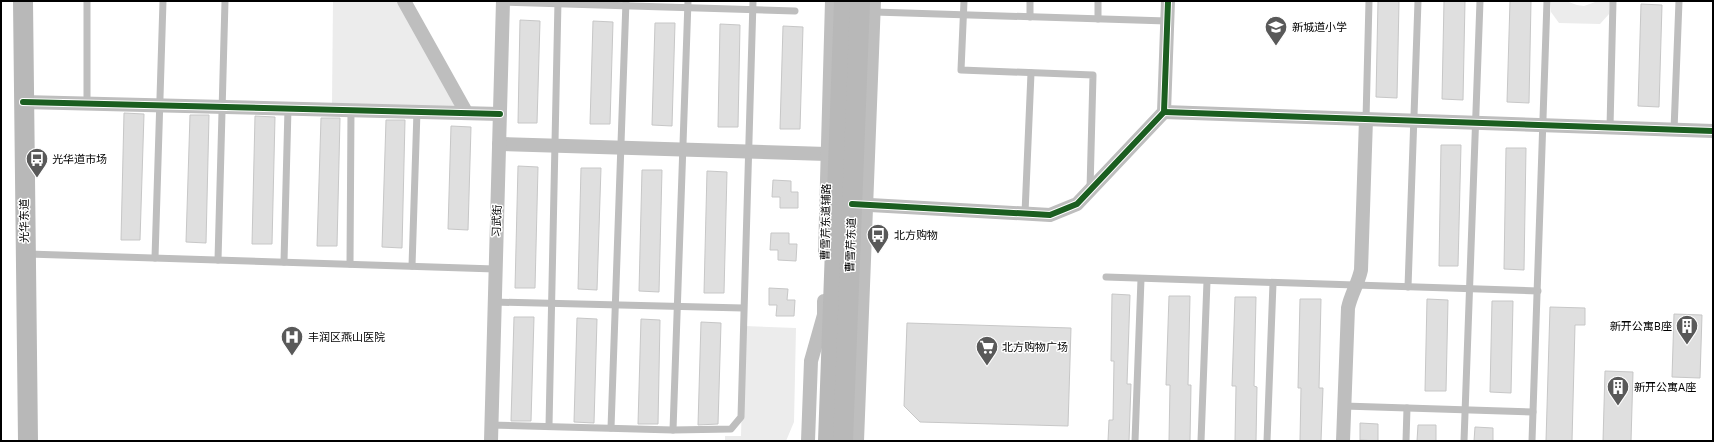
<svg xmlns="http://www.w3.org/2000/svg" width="1714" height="442" viewBox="0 0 1714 442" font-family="'Work Sans','Noto Sans SC',sans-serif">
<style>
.green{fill:#ececec}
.building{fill:#dfdfdf;stroke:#c7c7c7}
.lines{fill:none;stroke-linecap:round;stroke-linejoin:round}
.service{stroke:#bebebe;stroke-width:7}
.minor{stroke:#bebebe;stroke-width:14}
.secondary{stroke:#b8b8b8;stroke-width:20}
.cycleway-casing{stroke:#fff;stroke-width:8}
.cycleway{stroke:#1b5e20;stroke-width:6}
.labels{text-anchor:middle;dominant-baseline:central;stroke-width:3;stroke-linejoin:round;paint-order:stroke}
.poi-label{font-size:11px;fill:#000;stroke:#fff;text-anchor:start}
.street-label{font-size:11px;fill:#000;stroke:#fff}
</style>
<rect width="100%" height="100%" fill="#fff"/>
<g class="green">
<polygon points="333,1 407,1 470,109 332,103"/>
<polygon points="1551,1 1566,1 1577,5 1584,6 1598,1 1610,1 1609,14 1600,24 1559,23 1551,12"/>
<polygon points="744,326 796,328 794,422 786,441 725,441 725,436 741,436"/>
</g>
<g class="building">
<polygon points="1378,1 1399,1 1397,98 1376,97"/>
<polygon points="1444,1 1465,1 1463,100 1442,99"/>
<polygon points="1510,1 1531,1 1529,103 1507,102"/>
<polygon points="1641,4 1662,5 1659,107 1638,106"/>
<polygon points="520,20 540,21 537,123 518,123"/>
<polygon points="593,21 613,22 610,124 590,124"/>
<polygon points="655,23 675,23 672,126 652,125"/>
<polygon points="720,24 740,25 738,127 718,127"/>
<polygon points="783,26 803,27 800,129 780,129"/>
<polygon points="124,113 144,114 140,240 121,240"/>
<polygon points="190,115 209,115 206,243 186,242"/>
<polygon points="255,116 275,117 272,244 252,244"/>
<polygon points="321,118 340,118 337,246 317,246"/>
<polygon points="386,120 405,120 402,248 382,247"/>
<polygon points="451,126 471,127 468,230 448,229"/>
<polygon points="1441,145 1461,145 1458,266 1439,266"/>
<polygon points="1506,148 1526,148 1524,270 1504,269"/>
<polygon points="518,166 538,167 535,288 515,288"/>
<polygon points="581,168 601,168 597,290 578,289"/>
<polygon points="642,170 662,170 659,292 639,291"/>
<polygon points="707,171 727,172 724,293 704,293"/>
<polygon points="773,180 791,181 791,192 798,192 798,208 780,208 780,197 772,197"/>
<polygon points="771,233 789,233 789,244 797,244 796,261 778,260 778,250 770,250"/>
<polygon points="769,288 788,289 787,300 795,300 794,316 776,316 777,305 769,305"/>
<polygon points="1112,294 1130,295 1127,384 1131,384 1129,441 1108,441 1109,420 1113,420 1114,361 1111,361"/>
<polygon points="1169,296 1190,296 1188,385 1191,385 1190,441 1169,441 1170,385 1166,385"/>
<polygon points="1235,297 1256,297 1254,386 1257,387 1256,441 1235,441 1236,386 1232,386"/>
<polygon points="1300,299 1321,299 1319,388 1323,388 1321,441 1300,441 1301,388 1298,388"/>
<polygon points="1427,299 1448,300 1446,391 1425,391"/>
<polygon points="1492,301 1513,301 1511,393 1490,392"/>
<polygon points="1550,307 1585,308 1585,325 1575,325 1572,441 1546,441"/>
<polygon points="1674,314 1702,315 1700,378 1672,377"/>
<polygon points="514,317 534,317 531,421 511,421"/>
<polygon points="577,318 597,319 594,423 574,422"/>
<polygon points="641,319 660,320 658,424 638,424"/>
<polygon points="701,322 721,323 718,424 698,425"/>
<polygon points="907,323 1071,328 1068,426 920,422 904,406"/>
<polygon points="1605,371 1633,372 1631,441 1603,441"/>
<polygon points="1360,423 1378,424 1378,441 1360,440"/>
<polygon points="1418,425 1436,425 1436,441 1417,441"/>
<polygon points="1475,427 1493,428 1493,441 1474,441"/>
</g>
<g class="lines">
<g class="service">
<polyline points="964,1 961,70 1093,75 1090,189"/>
<polyline points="503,2 795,11"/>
<polyline points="874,12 1167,21"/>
<polyline points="1030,17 1030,1"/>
<polyline points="1098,19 1098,1"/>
<polyline points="87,103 87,1"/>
<polyline points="1366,119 1369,1"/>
<polyline points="1610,127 1613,1"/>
<polyline points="1674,130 1679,1"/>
<polyline points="1025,213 1031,73"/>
<polyline points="28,254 495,269"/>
<polyline points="155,258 163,1"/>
<polyline points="218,260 225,1"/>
<polyline points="284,262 288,108"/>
<polyline points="350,264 351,110"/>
<polyline points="412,266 417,111"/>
<polyline points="1106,277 1538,291"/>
<polyline points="1408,287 1418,1"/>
<polyline points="494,302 743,308"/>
<polyline points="1344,406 1533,412"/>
<polyline points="491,425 673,430 731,429 741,417 753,1"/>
<polyline points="549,426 558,1"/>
<polyline points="611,428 626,1"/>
<polyline points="673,430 688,1"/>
<polyline points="1135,441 1141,279"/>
<polyline points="1201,441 1207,281"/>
<polyline points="1267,441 1273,283"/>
<polyline points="1406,441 1407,408"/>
<polyline points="1464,441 1480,1"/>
<polyline points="1532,441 1547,1"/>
</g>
<g class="minor">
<polyline points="404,1 466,112"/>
<polyline points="23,102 500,114"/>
<polyline points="1164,112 1713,131"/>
<polyline points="499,144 827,154"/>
<polyline points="852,204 1050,215 1077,204 1164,112 1168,1"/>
<polyline points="825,253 832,1"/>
<polyline points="491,441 503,1"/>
<polyline points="808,441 811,361 824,315 824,301"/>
<polyline points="857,441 874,1"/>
<path d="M1343,441L1348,308C1351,294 1358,284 1361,270L1366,119"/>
</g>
<g class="secondary">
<polyline points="23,1 28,441"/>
<polyline points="828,441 844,1"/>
<polyline points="843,441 860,1"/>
</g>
<g class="cycleway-casing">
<g id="cycleway">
<polyline points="23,102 500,114"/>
<polyline points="1164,112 1713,131"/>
<polyline points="852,204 1050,215 1077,204 1164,112 1168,1"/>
</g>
</g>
<use href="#cycleway" class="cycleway"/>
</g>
<defs>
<g id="school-pin" transform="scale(1.15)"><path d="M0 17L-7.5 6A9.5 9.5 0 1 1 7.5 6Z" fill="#595959" stroke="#fff"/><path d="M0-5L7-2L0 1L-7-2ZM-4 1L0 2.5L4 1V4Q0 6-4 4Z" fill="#fff"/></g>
<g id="bus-pin" transform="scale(1.15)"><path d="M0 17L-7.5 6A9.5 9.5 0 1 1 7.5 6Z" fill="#595959" stroke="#fff"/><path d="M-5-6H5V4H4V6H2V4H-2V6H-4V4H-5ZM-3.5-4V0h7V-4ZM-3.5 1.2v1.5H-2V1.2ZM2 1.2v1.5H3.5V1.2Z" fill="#fff"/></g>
<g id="building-pin" transform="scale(1.15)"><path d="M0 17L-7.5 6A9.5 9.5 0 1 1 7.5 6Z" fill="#595959" stroke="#fff"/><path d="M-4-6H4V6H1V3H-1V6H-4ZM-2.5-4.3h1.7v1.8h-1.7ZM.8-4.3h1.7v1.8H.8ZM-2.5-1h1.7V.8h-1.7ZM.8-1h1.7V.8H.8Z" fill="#fff"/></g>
<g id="hospital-pin" transform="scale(1.15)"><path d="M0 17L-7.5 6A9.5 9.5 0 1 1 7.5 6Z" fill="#595959" stroke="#fff"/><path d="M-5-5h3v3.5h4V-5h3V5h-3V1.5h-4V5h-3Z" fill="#fff"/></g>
<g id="supermarket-pin" transform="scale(1.15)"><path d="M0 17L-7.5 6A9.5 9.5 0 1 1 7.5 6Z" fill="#595959" stroke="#fff"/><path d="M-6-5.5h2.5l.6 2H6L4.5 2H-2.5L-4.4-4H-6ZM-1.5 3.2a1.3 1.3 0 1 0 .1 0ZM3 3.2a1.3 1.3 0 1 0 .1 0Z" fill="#fff"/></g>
</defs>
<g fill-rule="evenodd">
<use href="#school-pin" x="1276" y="27"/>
<use href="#bus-pin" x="37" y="159"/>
<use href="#bus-pin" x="878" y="235"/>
<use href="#building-pin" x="1687" y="326"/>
<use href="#hospital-pin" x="292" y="337"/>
<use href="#supermarket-pin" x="987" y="347"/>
<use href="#building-pin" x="1618" y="387"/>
</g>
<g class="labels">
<g class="poi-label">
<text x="1292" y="27">新城道小学</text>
<text x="52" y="159">光华道市场</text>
<text x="894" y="235">北方购物</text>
<text x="1672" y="326" text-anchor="end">新开公寓B座</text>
<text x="308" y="337">丰润区燕山医院</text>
<text x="1002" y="347">北方购物广场</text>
<text x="1634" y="387">新开公寓A座</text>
</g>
<g class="street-label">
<text transform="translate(24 221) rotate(-90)">光华东道</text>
<text transform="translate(497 221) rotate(-88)">习武街</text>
<text transform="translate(826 222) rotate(-89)">曹雪芹东道辅路</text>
<text transform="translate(851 245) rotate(-88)">曹雪芹东道</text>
</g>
</g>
<rect width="1714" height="442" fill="none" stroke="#000000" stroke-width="4"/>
</svg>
